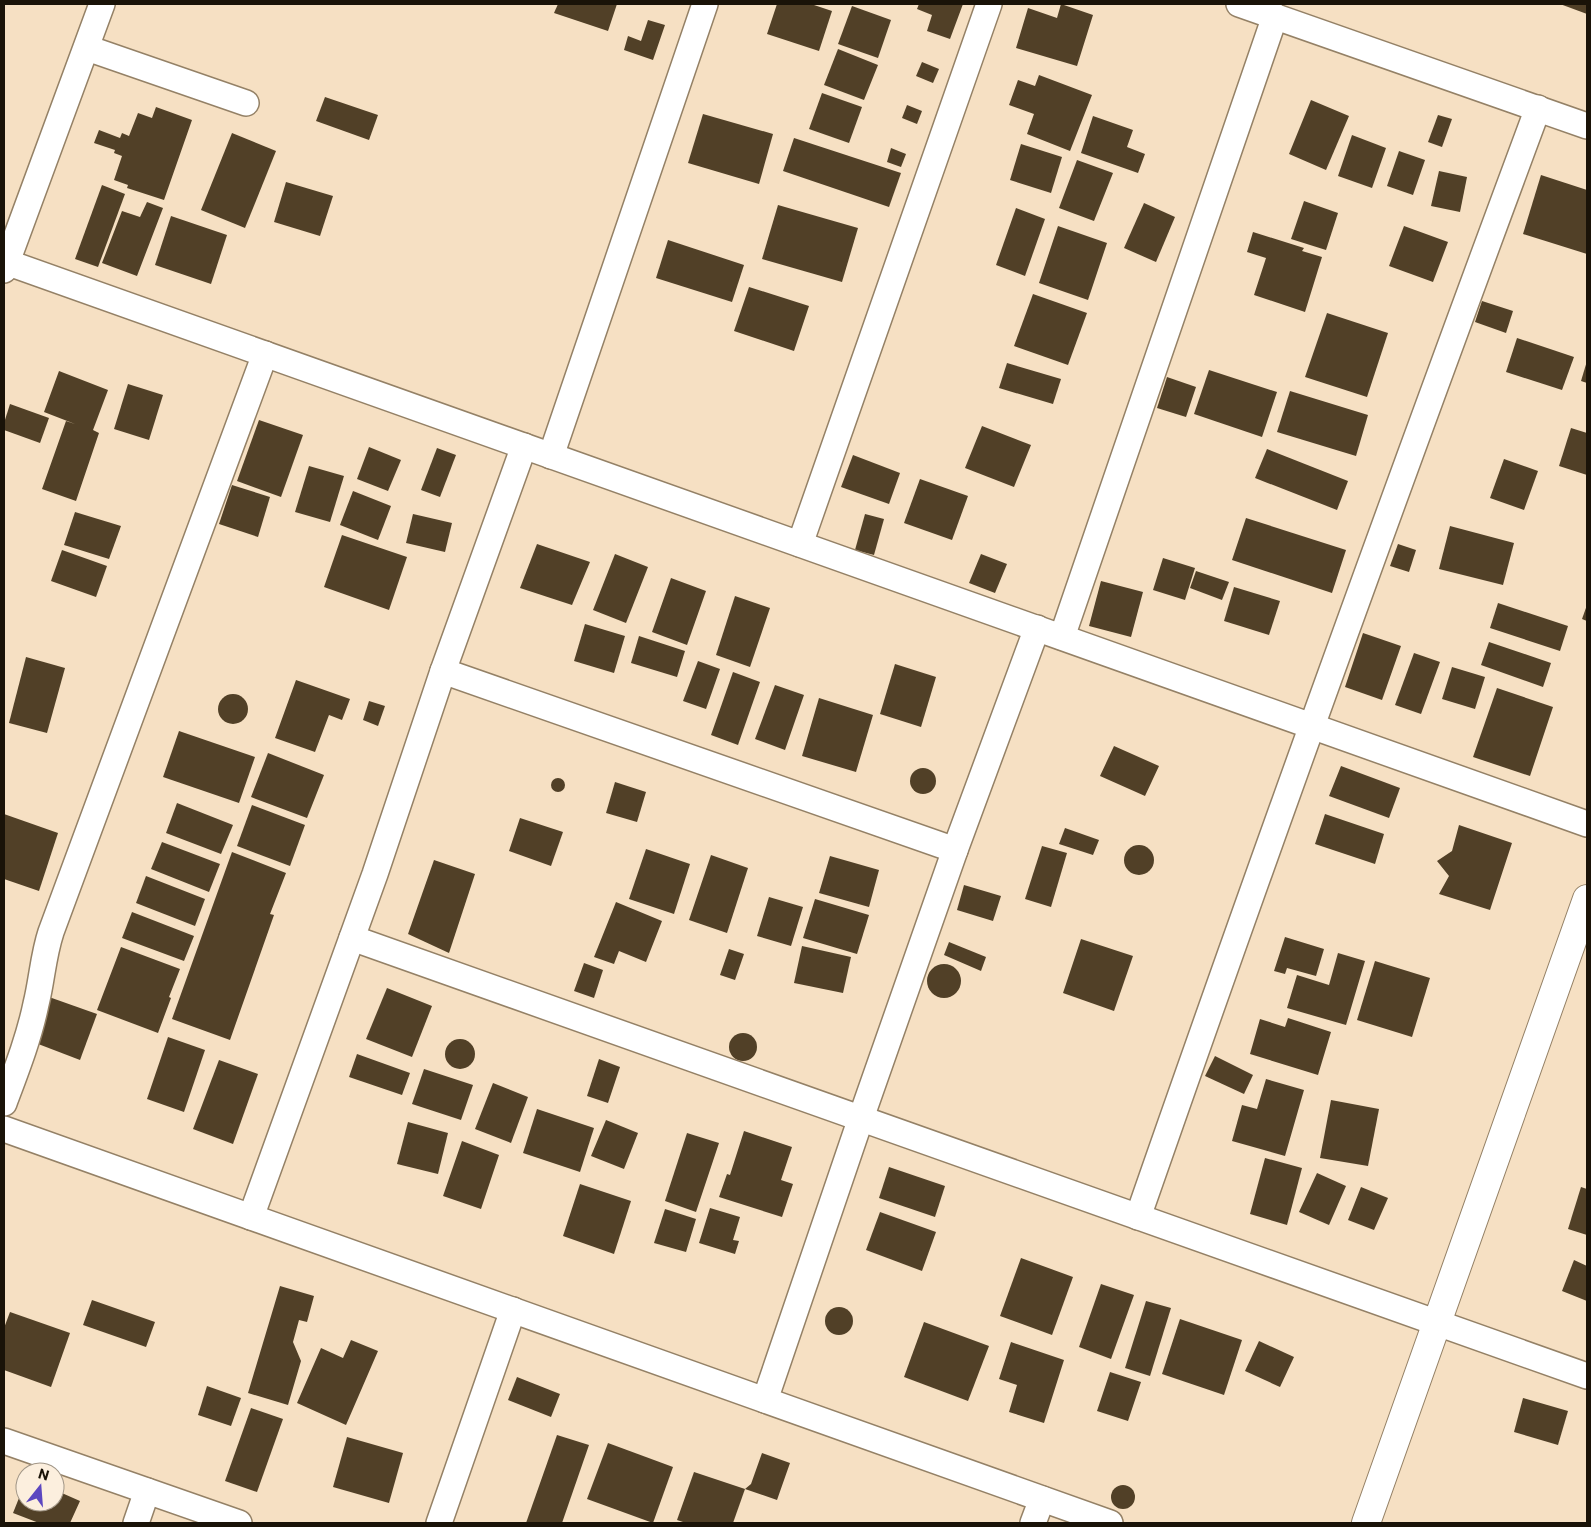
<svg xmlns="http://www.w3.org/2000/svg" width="1591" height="1527" viewBox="0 0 1591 1527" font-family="Commissioner,sans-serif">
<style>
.building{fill:#514027}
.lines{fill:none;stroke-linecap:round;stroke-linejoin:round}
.minor-casing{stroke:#948166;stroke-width:28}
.tertiary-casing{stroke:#948166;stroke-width:30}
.minor{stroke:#fff;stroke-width:25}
.tertiary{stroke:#fff;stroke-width:28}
</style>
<rect width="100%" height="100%" fill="#f6e0c3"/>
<g class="building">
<polygon points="558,4 617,4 608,31 554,13"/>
<polygon points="777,4 811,4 832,11 819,51 767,34"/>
<polygon points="919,4 963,4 950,39 927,31 932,15 917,9"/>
<polygon points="1061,4 1093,15 1077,66 1016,48 1028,8 1057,18"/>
<polygon points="1560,4 1587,4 1587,14"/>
<polygon points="852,6 891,20 878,58 838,44"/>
<polygon points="648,20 665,25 653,60 624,50 628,36 641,41"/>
<polygon points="838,49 878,65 864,100 824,85"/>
<polygon points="922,62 939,69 933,83 916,76"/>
<polygon points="1039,75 1092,95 1070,151 1027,134 1034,114 1009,105 1018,80 1035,86"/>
<polygon points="822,93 862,107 849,143 809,129"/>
<polygon points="325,97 378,115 369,140 316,121"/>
<polygon points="1311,100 1349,116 1326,170 1289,154"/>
<polygon points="907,105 922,111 917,124 902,118"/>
<polygon points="156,107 192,120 164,200 127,188 128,185 114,180 122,156 114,153 115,150 94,143 99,130 120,138 122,133 129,136 138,113 152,118"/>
<polygon points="703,114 773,134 759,184 688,163"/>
<polygon points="1438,115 1452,119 1442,147 1428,142"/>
<polygon points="1093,116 1133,130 1127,147 1145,154 1138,173 1081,153"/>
<polygon points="232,133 276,151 245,228 201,210"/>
<polygon points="1352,135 1386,148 1372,188 1338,176"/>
<polygon points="794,138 901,173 889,207 783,171"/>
<polygon points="1021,144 1062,157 1051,193 1010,180"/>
<polygon points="891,148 906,154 901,167 887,162"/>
<polygon points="1399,151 1425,160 1413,195 1387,186"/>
<polygon points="1077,160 1113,173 1094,221 1059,208"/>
<polygon points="1439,171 1467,177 1460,212 1431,206"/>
<polygon points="1541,175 1587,190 1587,254 1523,234"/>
<polygon points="286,182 333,196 320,236 274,222"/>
<polygon points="102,185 125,194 98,267 75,259"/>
<polygon points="1304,201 1338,213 1326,250 1291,239"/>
<polygon points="147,202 163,208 137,276 102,263 122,211 140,217"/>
<polygon points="1144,203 1175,217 1156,262 1124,248"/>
<polygon points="778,205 858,228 842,282 762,259"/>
<polygon points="1016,208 1045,219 1025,276 996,265"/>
<polygon points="171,216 227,235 211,284 155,265"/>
<polygon points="1058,226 1107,243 1088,300 1039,283"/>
<polygon points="1404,226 1448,242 1433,282 1389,266"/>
<polygon points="1253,232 1304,248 1302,251 1322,257 1305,312 1254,295 1266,258 1247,252"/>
<polygon points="668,240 744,265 732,302 656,278"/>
<polygon points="749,287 809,306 794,351 734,331"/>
<polygon points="1033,294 1087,313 1068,365 1014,346"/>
<polygon points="1482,301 1513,311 1506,333 1475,322"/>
<polygon points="1327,313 1388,333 1367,397 1305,377"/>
<polygon points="1517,338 1574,357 1562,390 1506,372"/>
<polygon points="1587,361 1587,383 1581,381"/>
<polygon points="1007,363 1061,379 1053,404 999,388"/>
<polygon points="1209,370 1277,392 1262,437 1194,414"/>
<polygon points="59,371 108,390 93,430 99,433 76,501 42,489 66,421 75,424 44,412"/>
<polygon points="1167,377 1196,387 1186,417 1157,408"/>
<polygon points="128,384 163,395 149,440 114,429"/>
<polygon points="1290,391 1368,415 1356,456 1277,432"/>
<polygon points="10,404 49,418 40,443 4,430 4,423"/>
<polygon points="259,420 303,435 281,497 237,481"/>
<polygon points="982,426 1031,445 1014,487 965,468"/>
<polygon points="1571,428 1587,433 1587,475 1559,466"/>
<polygon points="369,447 401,460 388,491 357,479"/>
<polygon points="437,448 456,455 440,497 421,490"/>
<polygon points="1267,449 1348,481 1337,510 1255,478"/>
<polygon points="853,455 900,473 889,504 841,487"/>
<polygon points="1504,459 1538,471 1524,510 1490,498"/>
<polygon points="309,466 344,476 330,522 295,512"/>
<polygon points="920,479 968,496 952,540 904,523"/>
<polygon points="232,485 270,497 258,537 219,524"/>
<polygon points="353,491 391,506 378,540 340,525"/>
<polygon points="75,512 121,526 109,559 64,545"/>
<polygon points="413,514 452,523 445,552 406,543"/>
<polygon points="865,514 884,519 874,555 855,550"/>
<polygon points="1246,518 1346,550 1332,593 1232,560"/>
<polygon points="1450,526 1514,543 1503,585 1439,569"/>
<polygon points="342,535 407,557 389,610 324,587"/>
<polygon points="537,544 590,562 572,605 520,588"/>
<polygon points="1398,544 1416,550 1409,572 1390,566"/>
<polygon points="62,550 107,566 96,597 51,581"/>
<polygon points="615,554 648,567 626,623 593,610"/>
<polygon points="981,554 1007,564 995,593 969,583"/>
<polygon points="1163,558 1195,568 1185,600 1153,590"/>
<polygon points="1196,571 1229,582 1222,600 1190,588"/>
<polygon points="671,578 706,591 687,645 652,632"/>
<polygon points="1101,581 1143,592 1131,637 1089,626"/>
<polygon points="1234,587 1280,601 1269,635 1224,621"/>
<polygon points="735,596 770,608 750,667 716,655"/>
<polygon points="1498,603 1568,626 1560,651 1490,628"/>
<polygon points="1587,605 1587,621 1582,619"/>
<polygon points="585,624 625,636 614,673 574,661"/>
<polygon points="1363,633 1401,646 1382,700 1345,687"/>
<polygon points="639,636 685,651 677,677 631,663"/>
<polygon points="1489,642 1551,663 1543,687 1481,665"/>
<polygon points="1414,653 1440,662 1421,714 1395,705"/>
<polygon points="26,657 65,668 47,733 9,723"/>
<polygon points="698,661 720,669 706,709 683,701"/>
<polygon points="895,664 936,677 921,727 880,714"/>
<polygon points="1452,667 1485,677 1475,709 1442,699"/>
<polygon points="733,672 760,682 738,745 711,735"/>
<polygon points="296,680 350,699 342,720 329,715 315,752 275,738"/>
<polygon points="775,685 804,695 785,750 755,739"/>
<polygon points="1497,688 1553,707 1530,776 1473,757"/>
<circle cx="233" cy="709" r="15"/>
<polygon points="819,698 873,715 856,772 802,756"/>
<polygon points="369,701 385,706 378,726 363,720"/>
<polygon points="179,731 255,757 239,803 163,777"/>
<polygon points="1114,746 1159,766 1145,796 1100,776"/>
<polygon points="268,753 324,775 307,818 251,797"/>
<polygon points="1341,766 1400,788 1389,818 1329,796"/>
<circle cx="923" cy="781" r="13"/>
<circle cx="558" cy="785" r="7"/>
<polygon points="615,782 646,792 637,822 606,813"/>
<polygon points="177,803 233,825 221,854 166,833"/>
<polygon points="252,805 305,825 290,866 237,846"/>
<polygon points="4,814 58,833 39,891 4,879"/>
<polygon points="1325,814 1384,834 1375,864 1315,844"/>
<polygon points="520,818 563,832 551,866 509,851"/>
<polygon points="1459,825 1512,843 1490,910 1439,894 1449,876 1437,861 1452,851"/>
<polygon points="1065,828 1099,840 1093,855 1059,844"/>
<polygon points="162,842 220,864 209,892 151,869"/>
<circle cx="1139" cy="860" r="15"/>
<polygon points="1042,846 1067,853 1051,907 1025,899"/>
<polygon points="646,849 690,864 674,914 629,899"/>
<polygon points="232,852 286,873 270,914 274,915 230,1040 172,1019"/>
<polygon points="711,855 748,868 727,933 689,920"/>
<polygon points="830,856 879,870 869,907 819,893"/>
<polygon points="434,860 475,874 449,953 408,934"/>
<polygon points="146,876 205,899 195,926 136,903"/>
<polygon points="964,885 1001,896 993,921 957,910"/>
<polygon points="769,897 803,907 791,946 757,936"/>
<polygon points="815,899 869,915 857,954 803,938"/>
<polygon points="616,902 662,921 646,962 619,951 614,964 594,957"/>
<polygon points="132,912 194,936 184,961 122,938"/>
<polygon points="1285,937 1324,949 1316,976 1287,968 1285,974 1274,971"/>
<polygon points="1081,939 1133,956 1114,1011 1063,993"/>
<polygon points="949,942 986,957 981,971 944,955"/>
<polygon points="802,946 851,957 843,993 794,983"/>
<polygon points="121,947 180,969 169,997 171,998 158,1033 97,1010"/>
<polygon points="729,949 744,954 735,980 720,975"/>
<polygon points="1338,953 1365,961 1346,1025 1287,1008 1297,975 1329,985"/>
<polygon points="1375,961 1430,978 1412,1037 1357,1020"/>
<polygon points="584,963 603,970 594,998 574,991"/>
<circle cx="944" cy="981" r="17"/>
<polygon points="387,988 432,1006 412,1057 366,1039"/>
<polygon points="49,997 97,1014 80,1060 33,1042"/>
<polygon points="1288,1018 1331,1032 1318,1075 1250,1054 1260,1019 1285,1027"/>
<circle cx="743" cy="1047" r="14"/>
<polygon points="168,1037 205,1050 184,1112 147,1099"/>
<circle cx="460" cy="1054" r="15"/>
<polygon points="357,1054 410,1073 402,1095 349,1077"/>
<polygon points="1215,1056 1253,1075 1244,1094 1205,1076"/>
<polygon points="599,1059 620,1067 608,1103 587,1096"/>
<polygon points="219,1060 258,1074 233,1144 193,1129"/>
<polygon points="424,1069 473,1085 461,1120 412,1104"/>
<polygon points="1266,1079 1304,1090 1285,1156 1232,1141 1242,1105 1257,1109"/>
<polygon points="493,1083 528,1097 511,1143 475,1129"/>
<polygon points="1331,1100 1379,1109 1368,1166 1320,1158"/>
<polygon points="537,1109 594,1128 580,1172 523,1153"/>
<polygon points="606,1120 638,1133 624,1169 591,1156"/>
<polygon points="408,1122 448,1133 438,1174 397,1164"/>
<polygon points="744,1131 792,1147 781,1180 793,1184 782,1217 719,1197 727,1174 730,1175"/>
<polygon points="687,1133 719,1143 696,1212 665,1201"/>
<polygon points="462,1141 499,1155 481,1209 443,1196"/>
<polygon points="1265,1158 1302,1168 1287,1225 1250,1214"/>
<polygon points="889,1167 945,1186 935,1217 879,1198"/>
<polygon points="1317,1173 1346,1186 1329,1225 1299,1212"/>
<polygon points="580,1184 631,1201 614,1254 563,1236"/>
<polygon points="1361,1187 1388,1198 1374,1230 1348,1220"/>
<polygon points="1581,1187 1587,1189 1587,1235 1568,1229"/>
<polygon points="710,1208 740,1217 733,1240 739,1241 735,1254 699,1243"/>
<polygon points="665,1209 696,1219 686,1252 654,1243"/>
<polygon points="880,1212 936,1232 922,1271 866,1250"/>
<polygon points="1021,1258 1073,1277 1052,1335 1000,1316"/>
<polygon points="1574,1260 1587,1266 1587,1301 1562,1291"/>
<polygon points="1101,1284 1134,1295 1111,1359 1079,1347"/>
<polygon points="280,1286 314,1296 307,1322 299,1320 293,1342 301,1361 288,1405 248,1393"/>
<polygon points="92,1300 155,1322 146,1347 83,1325"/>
<polygon points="1146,1301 1171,1308 1150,1376 1125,1368"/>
<circle cx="839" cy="1321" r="14"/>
<polygon points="10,1312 70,1333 51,1387 4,1370 4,1328"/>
<polygon points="1180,1319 1242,1340 1224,1395 1162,1374"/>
<polygon points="924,1322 989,1346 968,1401 904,1377"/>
<polygon points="351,1340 378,1351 346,1425 297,1403 321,1348 343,1358"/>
<polygon points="1259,1341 1294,1357 1280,1387 1245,1371"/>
<polygon points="1011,1342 1064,1360 1044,1423 1009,1412 1017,1385 999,1379"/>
<polygon points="1110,1372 1141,1382 1128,1421 1097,1411"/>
<polygon points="517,1377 560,1394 551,1417 508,1400"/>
<polygon points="207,1386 241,1398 231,1426 198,1415"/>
<polygon points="1523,1398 1568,1411 1558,1445 1514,1432"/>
<polygon points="251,1408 283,1419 257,1492 225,1481"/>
<polygon points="557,1435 589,1445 562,1523 526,1523"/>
<polygon points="347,1437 403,1453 389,1503 333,1487"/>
<polygon points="608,1443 673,1467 653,1523 587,1499"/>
<polygon points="762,1453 790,1463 777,1500 745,1489 751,1484"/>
<polygon points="694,1472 745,1489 733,1523 686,1523 677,1520"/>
<polygon points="25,1483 25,1502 55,1502 55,1490 80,1501 70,1523 39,1523 13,1513"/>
<circle cx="1123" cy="1497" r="12"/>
</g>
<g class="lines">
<g class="minor-casing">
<g id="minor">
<polyline points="1239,4 1587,126"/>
<polyline points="87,48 246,103"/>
<polyline points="6,262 1587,824"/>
<polyline points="4,270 102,4"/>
<polyline points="551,456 705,4"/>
<polyline points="800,544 989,4"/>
<polyline points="1062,637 1275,16"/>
<polyline points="443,671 955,850"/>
<polyline points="352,938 1587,1376"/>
<path d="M4,1103C16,1071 29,1038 36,1004C42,980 43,956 51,932L265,354"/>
<polyline points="4,1129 1110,1523"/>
<polyline points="251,1217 375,874 443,671 524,446"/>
<path d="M1138,1217C1267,846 1401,477 1538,108"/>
<polyline points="765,1400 861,1118 955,850 1037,628"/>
<polyline points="4,1441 239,1523"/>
<polyline points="136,1523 147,1491"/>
<polyline points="439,1523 513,1310"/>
<polyline points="1033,1523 1042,1499"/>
</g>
</g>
<g class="tertiary-casing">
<polyline id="tertiary" points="1366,1523 1587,899"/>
</g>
<use href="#minor" class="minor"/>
<use href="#tertiary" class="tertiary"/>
</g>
<rect width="1591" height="1527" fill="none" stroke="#1a1308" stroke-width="10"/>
<g transform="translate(40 1487) rotate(17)"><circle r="24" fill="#fcefde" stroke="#a29788"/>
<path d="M0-4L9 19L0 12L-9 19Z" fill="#5c47c0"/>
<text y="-8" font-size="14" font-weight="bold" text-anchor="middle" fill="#1a1308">N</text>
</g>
</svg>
